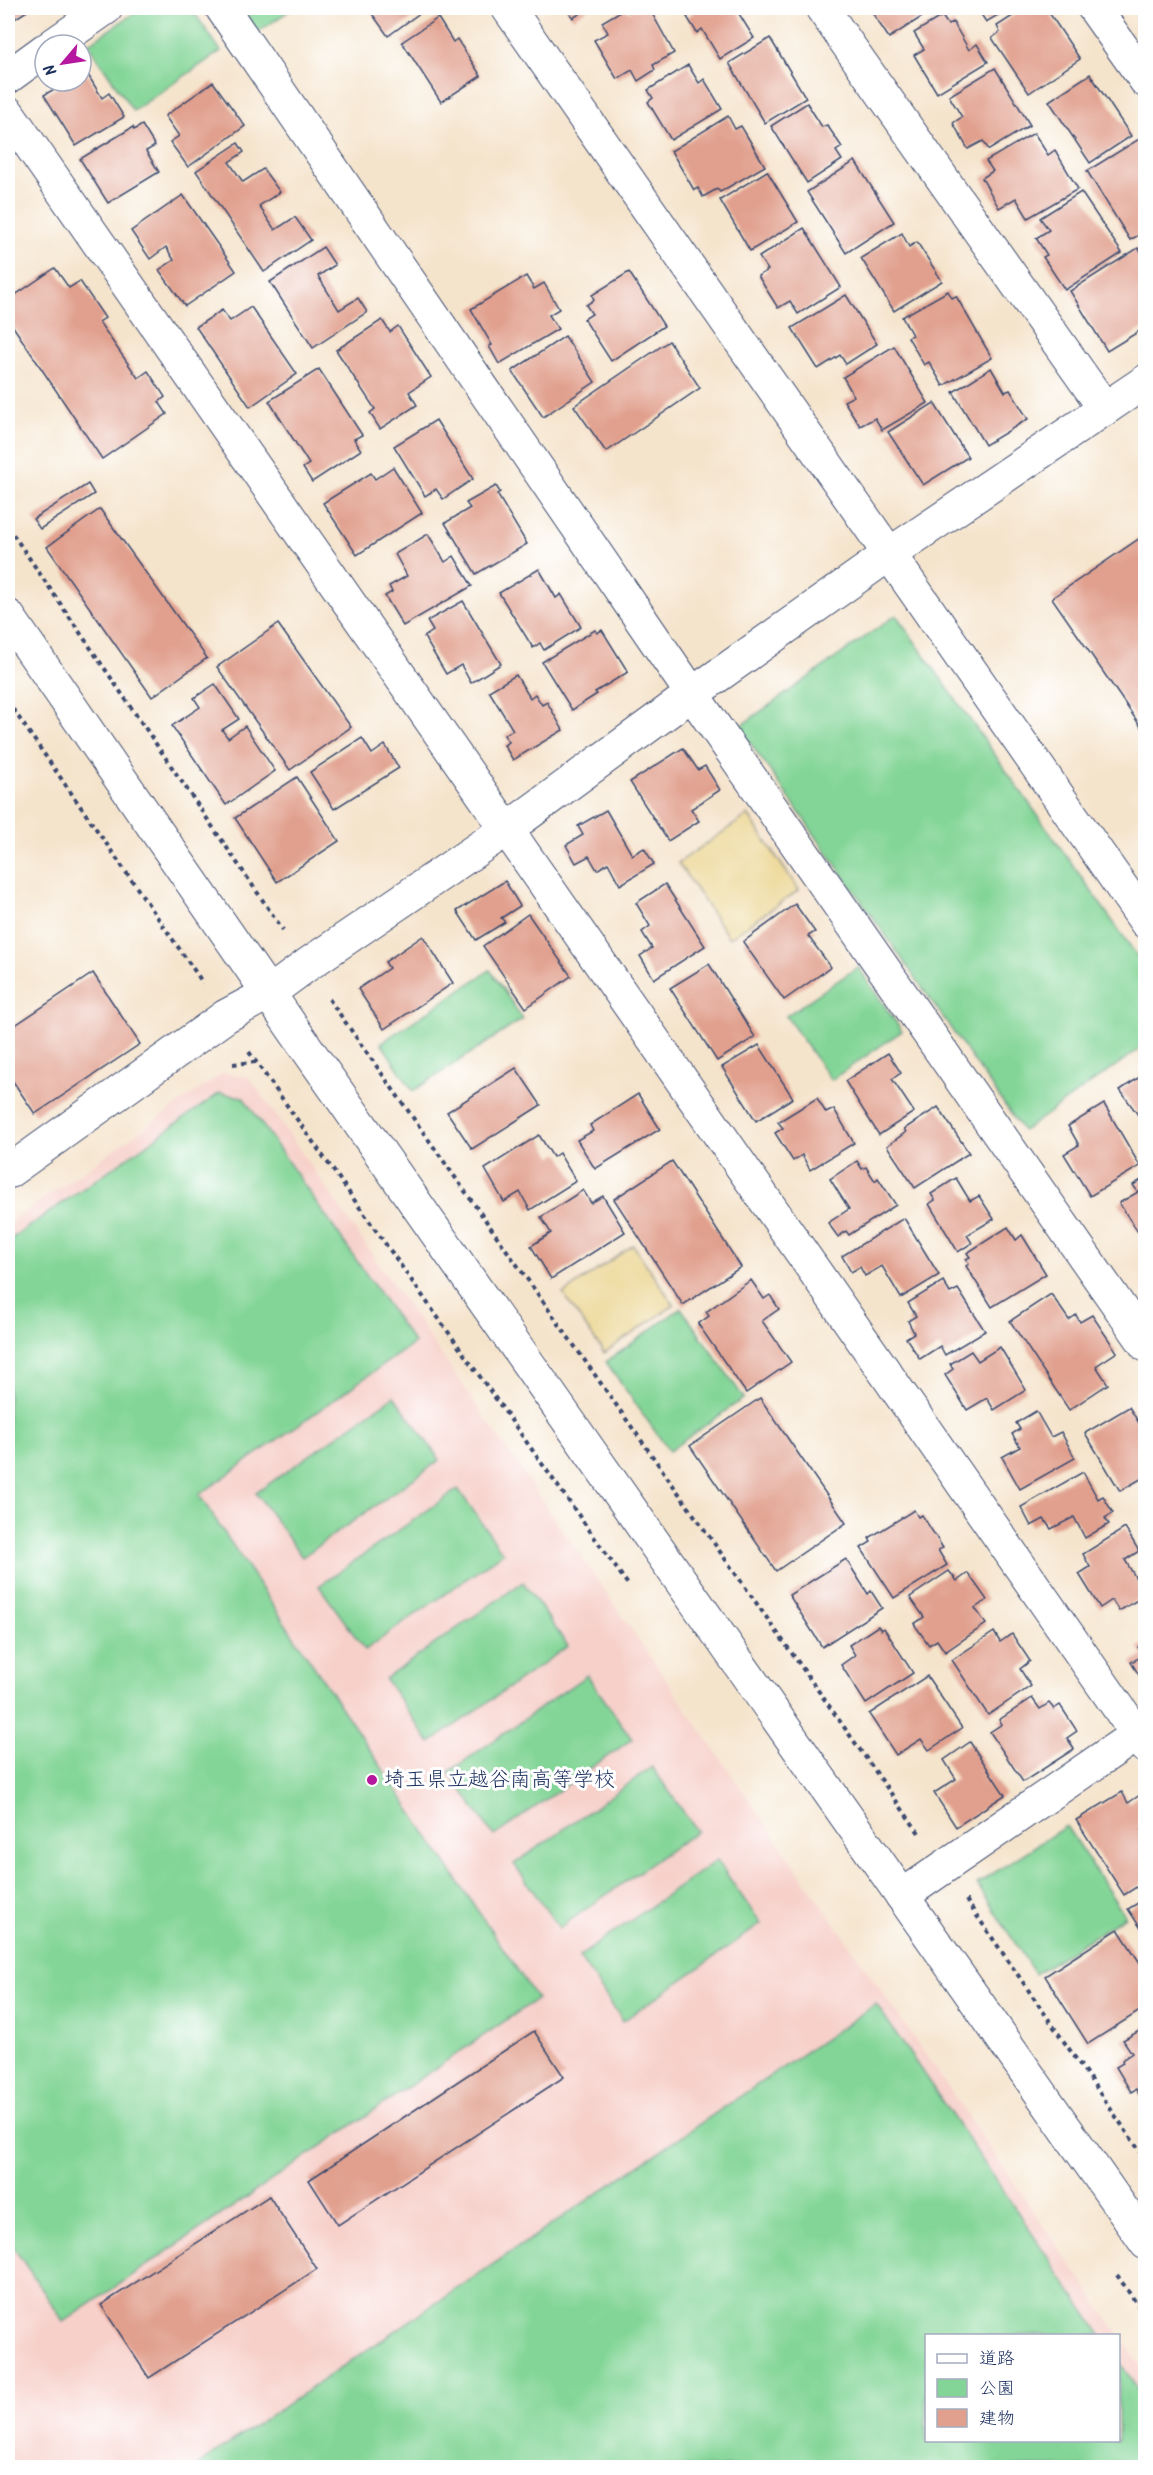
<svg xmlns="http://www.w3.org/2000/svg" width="1153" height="2475" viewBox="0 0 1153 2475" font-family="Kalam,'Klee One',sans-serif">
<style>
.built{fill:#f7d0ca;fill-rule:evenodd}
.green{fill:#83d597;stroke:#4f827a;stroke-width:1.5}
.sand{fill:#eeda9e;stroke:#84847e;stroke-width:1.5}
.building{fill:#e1a08e}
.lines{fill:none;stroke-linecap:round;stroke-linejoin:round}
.minor-casing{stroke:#3c4a6e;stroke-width:35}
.path{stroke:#3c4a6e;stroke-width:4;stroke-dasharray:4.5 4.5;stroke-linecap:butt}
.minor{stroke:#fff;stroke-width:33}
.poi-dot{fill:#b5179e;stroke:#fff;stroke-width:2}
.labels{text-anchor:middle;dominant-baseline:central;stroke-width:6;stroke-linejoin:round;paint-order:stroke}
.poi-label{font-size:21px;fill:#1b2f5e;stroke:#fff;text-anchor:start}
</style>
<rect width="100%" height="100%" fill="#fff"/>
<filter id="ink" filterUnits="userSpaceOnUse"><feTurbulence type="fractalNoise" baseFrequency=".0167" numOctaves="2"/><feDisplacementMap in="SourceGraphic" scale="12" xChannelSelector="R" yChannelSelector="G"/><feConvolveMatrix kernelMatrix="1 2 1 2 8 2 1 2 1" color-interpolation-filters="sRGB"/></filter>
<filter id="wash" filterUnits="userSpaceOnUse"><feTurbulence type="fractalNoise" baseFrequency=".008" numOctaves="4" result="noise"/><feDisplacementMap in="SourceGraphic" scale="24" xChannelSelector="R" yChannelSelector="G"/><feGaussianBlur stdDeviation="1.35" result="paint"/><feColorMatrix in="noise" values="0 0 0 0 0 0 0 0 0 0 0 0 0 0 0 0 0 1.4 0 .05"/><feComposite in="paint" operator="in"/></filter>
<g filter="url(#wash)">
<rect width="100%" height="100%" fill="#f5e4cc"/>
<path class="built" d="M223,1073L250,1078L1145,2372V2467H8V1224ZM926,2336H1118V2440H926Z"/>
<g class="green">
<polygon points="142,8 191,8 221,51 133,111 88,44"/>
<polygon points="241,8 293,8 258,32"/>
<polygon points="896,615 1145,967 1145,1045 1023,1131 739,727"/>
<polygon points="858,967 902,1031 831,1080 786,1016"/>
<polygon points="490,970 523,1019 413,1091 381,1043"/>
<polygon points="220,1093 243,1097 414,1343 199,1495 537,1999 64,2322 8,2239 8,1241"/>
<polygon points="681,1308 744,1398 669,1451 606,1362"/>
<polygon points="394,1396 440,1460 302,1557 256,1493"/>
<polygon points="458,1489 503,1553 365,1650 319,1586"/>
<polygon points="523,1582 568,1646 430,1743 385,1679"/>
<polygon points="587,1675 632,1739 494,1836 449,1772"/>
<polygon points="652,1767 697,1831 559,1928 514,1864"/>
<polygon points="1066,1826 1125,1916 1035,1974 977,1884"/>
<polygon points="717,1860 761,1924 623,2021 579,1957"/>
<polygon points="876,2004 1101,2335 926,2336 926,2440 1118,2440 1119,2361 1145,2401 1145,2467 195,2467"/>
</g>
<g class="sand">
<polygon points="748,815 799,890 729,938 678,863"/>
<polygon points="633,1245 674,1305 604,1353 563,1294"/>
</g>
<g id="blocks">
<g class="building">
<polygon points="8,8 32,8 8,23"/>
<polygon points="368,8 418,8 421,12 388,36"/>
<polygon points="566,8 589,8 573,18"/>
<polygon points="626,8 629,12 637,8 649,8 674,53 653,65 655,70 638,81 632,70 617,79 594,40 608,33 602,22"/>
<polygon points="691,8 740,8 736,9 754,38 720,59 702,29 697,33 687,17 694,12"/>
<polygon points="869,8 936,8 889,38"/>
<polygon points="977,8 1010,8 986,22"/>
<polygon points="1025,8 1046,8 1080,59 1029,93 992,38 1000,32 997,26"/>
<polygon points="942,16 948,25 953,22 969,50 977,44 988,62 937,93 914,55 924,49 914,33"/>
<polygon points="438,18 453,42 457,39 481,76 441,102 402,42"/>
<polygon points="770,38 806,98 765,123 729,63"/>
<polygon points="688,65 699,83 704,79 722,109 671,140 648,102 653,98 648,90"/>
<polygon points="995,68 1030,125 989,150 983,141 968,149 953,123 962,117 949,96"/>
<polygon points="85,70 102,98 109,93 124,117 76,146 44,95 68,81 81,81 81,73"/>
<polygon points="1090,74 1131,136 1090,163 1049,101"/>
<polygon points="213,82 245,126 188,167 170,142 179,136 165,116"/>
<polygon points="807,103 822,127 827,125 842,147 836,151 842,160 807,183 771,126"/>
<polygon points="728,116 735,129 741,126 765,166 720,192 717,189 703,197 698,188 694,190 671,151"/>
<polygon points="142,125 155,146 146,151 159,172 108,203 80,159 133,127 134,130"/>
<polygon points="1034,133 1048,155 1055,150 1078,189 1028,218 1016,198 999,208 982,178 993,171 986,161"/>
<polygon points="1144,136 1146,231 1130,240 1087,171"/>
<polygon points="238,143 244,152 229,162 243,182 263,169 280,192 259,206 275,230 295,217 311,240 264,272 196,171"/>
<polygon points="855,161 894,222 846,253 807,192"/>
<polygon points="767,171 798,222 750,251 720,200"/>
<polygon points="1081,192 1122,253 1065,290 1043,257 1047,255 1036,238 1049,230 1040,218"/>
<polygon points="183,195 236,271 185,306 159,270 174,260 166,247 150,259 131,231"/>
<polygon points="804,228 841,287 798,314 790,301 778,308 758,276 768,270 759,257"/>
<polygon points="902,233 909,247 917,242 942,281 894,311 861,258"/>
<polygon points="323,247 335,265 318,276 339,310 358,298 367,312 313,348 270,282"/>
<polygon points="1138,248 1146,259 1146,327 1107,351 1070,291"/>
<polygon points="55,268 69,288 80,281 105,318 99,322 138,378 148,371 165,397 159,402 167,414 102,459 8,319 8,300"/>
<polygon points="629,272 664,326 611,361 584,319 592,314 586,305 594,300 592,295"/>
<polygon points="526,276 534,289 544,283 559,309 549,315 558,329 499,364 489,346 492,345 471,309"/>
<polygon points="948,291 952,298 956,296 992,358 943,386 929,362 924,365 908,337 912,335 902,317"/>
<polygon points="846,295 877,344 846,364 840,355 818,369 792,328"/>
<polygon points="251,307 297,374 250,407 196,327 222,310 230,321"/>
<polygon points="382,320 390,332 398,326 431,377 409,392 417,405 380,429 370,413 375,409 336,350"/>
<polygon points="565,336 595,382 543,417 512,371"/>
<polygon points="669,341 700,388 606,452 574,406"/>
<polygon points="894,346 928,403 882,430 875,418 860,426 844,401 854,396 843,377"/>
<polygon points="991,368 1005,392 1010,390 1028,419 985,445 953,392"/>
<polygon points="319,369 362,435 354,439 361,450 312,482 303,468 309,464 269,401"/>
<polygon points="934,403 968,457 923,485 888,432"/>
<polygon points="436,420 473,479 443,499 436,489 425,496 394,446"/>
<polygon points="393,467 422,513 357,555 323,503 371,473 375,479"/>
<polygon points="88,484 94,494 40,529 33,519"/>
<polygon points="496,486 500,492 497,494 527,544 476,574 445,523 470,508 466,503"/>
<polygon points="100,509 207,658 152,697 47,547"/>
<polygon points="428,534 445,562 454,556 472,586 403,626 385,596 392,592 389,586 407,576 395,554"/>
<polygon points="1146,534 1146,734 1052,598"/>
<polygon points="539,569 556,598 561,594 581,627 544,650 540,643 533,648 499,593"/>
<polygon points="463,601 501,664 471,683 461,665 446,674 424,637 433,631 427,621"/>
<polygon points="278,624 351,727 290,770 217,667"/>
<polygon points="595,630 597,633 602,630 628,672 595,692 597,694 572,710 542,662"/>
<polygon points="516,675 530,698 535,694 542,705 547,702 563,730 513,760 504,745 509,742 504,735 513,730 489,691"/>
<polygon points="215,684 239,719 222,730 228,738 245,726 275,771 226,805 172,726 200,707 194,698"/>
<polygon points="362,738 372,754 385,745 399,768 334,809 310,772"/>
<polygon points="683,748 698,770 705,766 720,790 691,809 699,821 668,841 630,782"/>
<polygon points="297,777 339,841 277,882 235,818"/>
<polygon points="606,810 632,855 644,848 654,864 620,885 608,863 597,870 589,856 576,863 566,845 583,835 578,826"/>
<polygon points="505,881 520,906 501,918 505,922 476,940 457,911"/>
<polygon points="665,884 705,946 654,979 640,956 652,948 642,932 650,926 636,903"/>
<polygon points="795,904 815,932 808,936 831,967 784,1000 743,942"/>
<polygon points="528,914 571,976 526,1008 483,946"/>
<polygon points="423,936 453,983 384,1029 358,989 389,968 385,962"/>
<polygon points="709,964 755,1037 717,1061 670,988"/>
<polygon points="93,973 140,1044 35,1114 8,1074 8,1030"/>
<polygon points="759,1045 793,1098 756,1121 722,1067"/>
<polygon points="888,1053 901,1073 892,1079 914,1112 879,1135 845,1081"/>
<polygon points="516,1068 541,1105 472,1149 447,1112"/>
<polygon points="1146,1073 1146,1126 1120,1090"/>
<polygon points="638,1094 660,1129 595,1169 577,1140 593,1131 590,1125"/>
<polygon points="817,1098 826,1113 834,1109 854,1143 810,1170 802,1155 793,1161 775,1133 783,1128 778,1122"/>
<polygon points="1104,1104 1140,1166 1090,1196 1064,1154 1079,1145 1068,1126"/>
<polygon points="938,1107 969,1153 915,1188 887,1146 906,1132 904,1129"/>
<polygon points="539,1135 553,1157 559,1153 576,1181 530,1210 520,1192 504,1202 485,1169"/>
<polygon points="672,1161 741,1267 683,1305 614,1199"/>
<polygon points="857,1161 862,1169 866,1167 875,1181 878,1178 896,1205 849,1235 846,1231 838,1237 828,1223 849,1209 830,1179"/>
<polygon points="1146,1177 1146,1228 1138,1232 1119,1203 1138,1192 1133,1185"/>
<polygon points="956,1178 970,1201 979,1196 994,1219 967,1235 972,1243 958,1252 929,1204 935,1200 931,1194"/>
<polygon points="583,1190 591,1203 603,1196 625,1232 551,1279 531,1246 551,1233 541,1217"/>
<polygon points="904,1218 939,1275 901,1298 882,1266 865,1276 860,1267 851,1272 842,1256"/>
<polygon points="1008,1227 1016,1240 1022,1235 1046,1274 992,1307 966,1266 969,1264 966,1259 970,1257 967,1253"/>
<polygon points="751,1280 764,1299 770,1295 779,1309 762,1321 791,1362 746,1393 698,1324 709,1316 706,1312"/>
<polygon points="943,1281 950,1293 958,1289 985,1331 945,1355 940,1346 920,1359 906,1338 914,1333 908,1321 916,1316 908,1303"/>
<polygon points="1051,1294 1069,1320 1076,1315 1080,1322 1092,1315 1117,1352 1096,1366 1108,1384 1069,1410 1010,1321"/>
<polygon points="1000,1347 1026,1390 994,1410 987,1398 967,1410 945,1375 953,1369 950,1364 971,1351 978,1361"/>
<polygon points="760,1398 846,1523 776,1571 690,1446"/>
<polygon points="1129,1407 1139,1423 1143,1421 1146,1425 1146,1476 1120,1491 1085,1433"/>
<polygon points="1036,1411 1051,1437 1061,1432 1075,1458 1020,1489 1002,1457 1020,1447 1012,1434 1020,1429 1016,1423"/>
<polygon points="1083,1472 1098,1499 1103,1496 1113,1513 1105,1518 1109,1524 1085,1538 1074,1517 1051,1529 1044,1519 1031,1526 1021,1507"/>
<polygon points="914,1510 918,1517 922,1515 943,1548 938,1550 947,1565 894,1598 861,1548 871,1542 869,1538"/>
<polygon points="1125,1528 1139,1551 1125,1560 1146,1595 1119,1611 1112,1600 1100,1608 1079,1574 1090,1567 1083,1554"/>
<polygon points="846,1559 868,1594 871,1591 882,1608 822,1647 789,1595"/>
<polygon points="949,1571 957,1581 968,1573 987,1600 975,1608 986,1624 945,1652 937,1640 929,1645 914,1624 924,1617 910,1597"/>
<polygon points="878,1626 881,1630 884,1628 913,1673 866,1704 841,1665 855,1655 849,1645"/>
<polygon points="994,1632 1000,1642 1012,1634 1030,1661 1020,1669 1031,1686 988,1715 952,1660"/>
<polygon points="1146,1643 1146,1674 1140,1677 1131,1662 1143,1656 1138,1647"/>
<polygon points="927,1676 962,1728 929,1750 921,1739 896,1755 869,1714"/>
<polygon points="1032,1698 1040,1709 1049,1703 1054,1709 1060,1705 1077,1731 1067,1738 1074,1749 1023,1782 990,1732 1002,1724 999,1720"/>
<polygon points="970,1742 1005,1795 956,1827 934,1793 956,1779 944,1760"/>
<polygon points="1122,1792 1128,1803 1143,1793 1146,1797 1146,1828 1142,1830 1146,1835 1146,1881 1124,1895 1076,1820"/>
<polygon points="1146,1898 1146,1936 1128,1909"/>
<polygon points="1118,1929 1146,1972 1146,2007 1088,2044 1045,1976"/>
<polygon points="1146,2027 1146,2106 1136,2089 1131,2092 1116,2067 1123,2063 1122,2060 1132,2053 1123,2040"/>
<polygon points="534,2031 564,2077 338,2225 309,2180"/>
<polygon points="269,2196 317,2269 149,2378 101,2305"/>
</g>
</g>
</g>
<g filter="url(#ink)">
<use href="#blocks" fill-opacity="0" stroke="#3c4a6e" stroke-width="1.5"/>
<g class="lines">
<g class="minor-casing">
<g id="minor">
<polyline points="222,8 692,694 1146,1345"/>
<polyline points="508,8 1146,922"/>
<polyline points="822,8 1105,409"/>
<polyline points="1094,8 1146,81"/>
<polyline points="53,45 106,8"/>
<polyline points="8,77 45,50"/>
<polyline points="8,113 1146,1747"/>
<polyline points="8,616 296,1033 1146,2243"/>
<polyline points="8,1172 226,1016 269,993 307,965 507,829 692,694 888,555 1146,381"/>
<polyline points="902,1896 1146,1728"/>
</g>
</g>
<g class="path">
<polyline points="8,527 283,930"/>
<polyline points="8,702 203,983"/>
<polyline points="329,999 919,1833"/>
<polyline points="249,1052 629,1586"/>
<polyline points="233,1064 256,1062"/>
<polyline points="966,1900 1146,2160"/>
<polyline points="1117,2275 1146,2317"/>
</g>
<use href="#minor" class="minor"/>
</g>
</g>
<circle class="poi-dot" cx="372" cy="1780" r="6"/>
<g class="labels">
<g class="poi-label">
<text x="384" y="1780">埼玉県立越谷南高等学校</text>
</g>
</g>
<rect width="1153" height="2475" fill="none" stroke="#fff" stroke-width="30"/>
<rect x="925" y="2334" width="195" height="108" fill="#ffffff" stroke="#a4acbf" stroke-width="1.5"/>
<rect x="937" y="2354" width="30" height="9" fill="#ffffff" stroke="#a4acbf" stroke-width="1.5"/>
<text x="979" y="2364" font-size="18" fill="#1b2f5e">道路</text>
<rect x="937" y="2379" width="30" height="18" fill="#83d597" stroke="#a4acbf" stroke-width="1.5"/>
<text x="979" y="2394" font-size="18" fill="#1b2f5e">公園</text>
<rect x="937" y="2409" width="30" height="18" fill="#e1a08e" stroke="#a4acbf" stroke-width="1.5"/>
<text x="979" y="2424" font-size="18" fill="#1b2f5e">建物</text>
<g transform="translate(63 63) rotate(241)"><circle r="28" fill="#ffffff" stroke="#a4acbf" stroke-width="1.5"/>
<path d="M0-4.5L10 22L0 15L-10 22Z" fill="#b5179e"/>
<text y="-9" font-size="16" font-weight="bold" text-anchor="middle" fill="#1b2f5e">N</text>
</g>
</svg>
